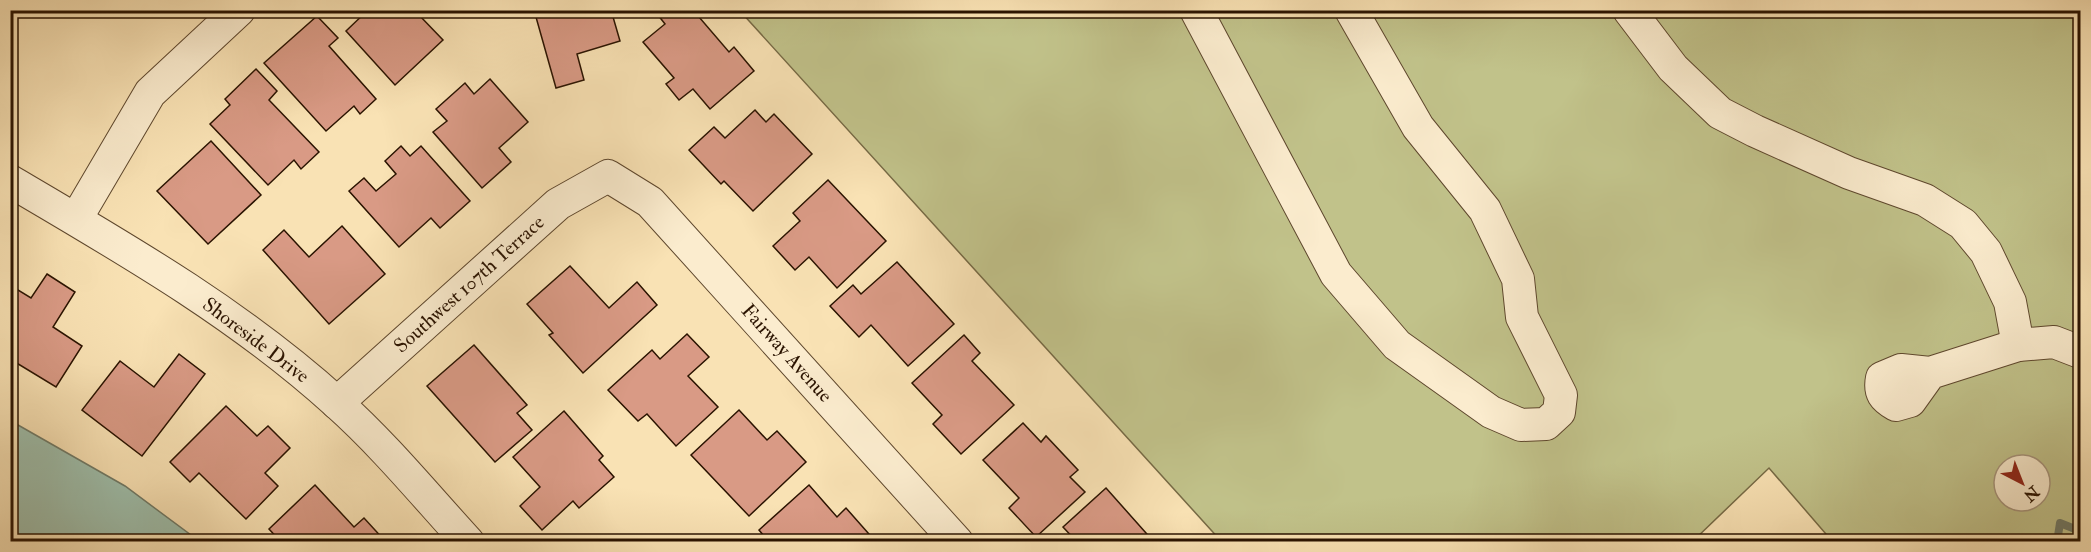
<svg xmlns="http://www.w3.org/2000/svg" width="2091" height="552" viewBox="0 0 2091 552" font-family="'IM FELL Double Pica',serif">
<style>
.green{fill:#c1c28a;stroke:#766a45;stroke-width:1.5;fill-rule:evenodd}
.water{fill:#9ebeab;stroke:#707a67;stroke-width:1.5}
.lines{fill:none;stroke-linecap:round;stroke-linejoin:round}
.stream{stroke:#707a67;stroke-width:8}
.building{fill:#d99a85;stroke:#2a1300;stroke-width:1.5}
.minor-casing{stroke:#5e472d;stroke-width:34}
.minor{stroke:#fbecce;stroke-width:32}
.labels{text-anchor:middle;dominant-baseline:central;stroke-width:6;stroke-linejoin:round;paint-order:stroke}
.street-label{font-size:20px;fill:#2a1300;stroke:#fbecce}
</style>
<rect width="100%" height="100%" fill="#f9e2b4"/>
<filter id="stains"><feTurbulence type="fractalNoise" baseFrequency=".00333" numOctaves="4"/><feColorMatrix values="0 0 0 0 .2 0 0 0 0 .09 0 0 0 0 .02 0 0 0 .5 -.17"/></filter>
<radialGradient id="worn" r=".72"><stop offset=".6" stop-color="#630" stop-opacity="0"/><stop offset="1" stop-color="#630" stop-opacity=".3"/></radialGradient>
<path class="green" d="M740,11H2080V541H1832L1769,468L1693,541H1221ZM2004,465H2040V501H2004Z"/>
<polygon class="water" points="11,421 125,486 199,541 11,541"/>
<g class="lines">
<polyline class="stream" points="2057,542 2060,523 2080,531"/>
</g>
<g class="building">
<polygon points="368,10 424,10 419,15 443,40 395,85 346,31"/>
<polygon points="534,10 611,10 620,41 577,54 584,80 556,88"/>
<polygon points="693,10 729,52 734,47 754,71 710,109 693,89 679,100 666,84 674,78 643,42 665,24 654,10"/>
<polygon points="317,16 338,38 329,46 376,99 360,114 354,106 326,131 264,63"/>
<polygon points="256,69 277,91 269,100 319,152 301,169 294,160 268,185 210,124 230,105 225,99"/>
<polygon points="490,79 528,122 499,148 511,162 482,188 433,132 447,121 436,109 465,83 474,94"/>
<polygon points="755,110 766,122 774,114 812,154 753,211 724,181 721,184 689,150 714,127 725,138"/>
<polygon points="211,141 261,195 208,244 157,191"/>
<polygon points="401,146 410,156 421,146 470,201 440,228 431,218 399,247 349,191 364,178 376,191 396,174 385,161"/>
<polygon points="828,180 886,241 837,288 809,257 795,270 773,246 800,221 793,213"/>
<polygon points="342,226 385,274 329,324 263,250 284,230 309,257"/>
<polygon points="897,262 954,324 908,366 871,325 859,337 830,306 853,285 861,294"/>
<polygon points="570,266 609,308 637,282 657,305 583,373 549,335 553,333 527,304"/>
<polygon points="47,274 75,292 53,327 82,346 56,387 10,359 10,285 31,298"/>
<polygon points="687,334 709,357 688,376 718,407 676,446 647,414 638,421 608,390 652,350 660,359"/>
<polygon points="964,335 980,353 972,361 1014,405 961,454 933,424 942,415 912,383"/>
<polygon points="474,345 527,405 517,413 532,430 495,462 427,386"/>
<polygon points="179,354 205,374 142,456 82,410 120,361 154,387"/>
<polygon points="226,406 257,436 268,426 290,448 265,473 278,486 246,519 199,473 190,482 170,462"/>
<polygon points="739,410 767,440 777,431 806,462 749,516 691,455"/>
<polygon points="564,411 603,456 599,460 614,477 579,508 573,501 542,530 520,506 540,487 513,457"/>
<polygon points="1023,423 1041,442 1046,436 1078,470 1070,477 1085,492 1036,537 1009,508 1019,498 983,460"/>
<polygon points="315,485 354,527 364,518 386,542 281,542 269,529"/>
<polygon points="809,485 837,517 846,508 876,542 769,542 759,530"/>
<polygon points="1106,488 1154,542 1077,542 1063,527"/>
</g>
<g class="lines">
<g class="minor-casing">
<g id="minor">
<polyline points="1196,10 1336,274 1397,345 1491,412 1521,425 1546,424 1559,412 1561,395 1522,317 1518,279 1485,210 1418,127 1351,10"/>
<polyline points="1629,10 1673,68 1720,113 1755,131 1849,173 1925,200 1963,224 1986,252 2010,302 2018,345"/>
<path d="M10,181C124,248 239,314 337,403C384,445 425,495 468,542"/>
<polyline points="76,219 150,93 239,10"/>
<path d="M1930,373L1910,401L1896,405C1884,398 1879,393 1882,378L1901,370L1930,373L2018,345L2054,342L2080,352"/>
<polyline points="337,403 558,204 608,176 650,202 957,542"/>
</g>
</g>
<use href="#minor" class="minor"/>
</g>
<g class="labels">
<g class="street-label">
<text transform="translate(469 284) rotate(-42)">Southwest 107th Terrace</text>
<text transform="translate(256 340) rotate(37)">Shoreside Drive</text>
<text transform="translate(787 353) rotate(48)">Fairway Avenue</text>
</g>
</g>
<rect width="2091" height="552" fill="none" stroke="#f9e2b4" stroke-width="36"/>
<rect x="12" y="12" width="2067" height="528" fill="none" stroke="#2a1300" stroke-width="3"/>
<rect x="18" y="18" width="2055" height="516" fill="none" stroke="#2a1300" stroke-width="1.5"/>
<g transform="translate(2022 483) rotate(138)"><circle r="28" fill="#fbecce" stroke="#a7957c" stroke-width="1.5"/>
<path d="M0-4.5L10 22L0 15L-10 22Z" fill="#8f2418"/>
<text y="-9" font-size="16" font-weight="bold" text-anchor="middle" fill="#2a1300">N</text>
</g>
<rect width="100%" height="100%" filter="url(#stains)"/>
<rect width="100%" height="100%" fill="url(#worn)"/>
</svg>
